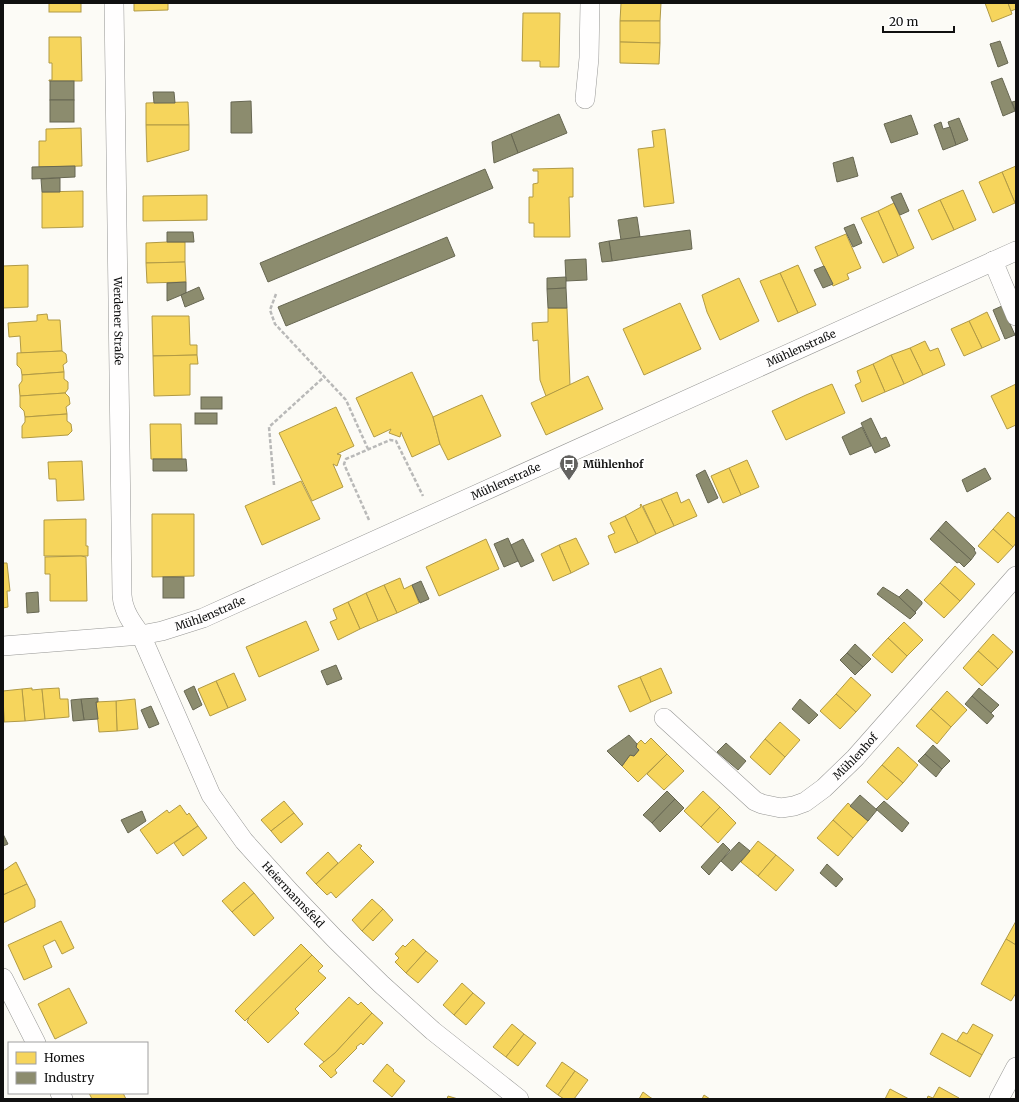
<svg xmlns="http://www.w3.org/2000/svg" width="1019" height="1102" viewBox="0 0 1019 1102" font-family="Merriweather,serif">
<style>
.homes{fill:#f6d55c;stroke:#b19a45}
.industry{fill:#8c8c6e;stroke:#676752}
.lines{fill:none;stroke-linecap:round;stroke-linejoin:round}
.minor-casing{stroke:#969694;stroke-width:20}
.path{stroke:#b9b9b8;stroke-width:2.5;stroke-dasharray:4 2;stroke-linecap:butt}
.minor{stroke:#fffefe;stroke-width:19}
.labels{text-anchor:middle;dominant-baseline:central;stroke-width:4;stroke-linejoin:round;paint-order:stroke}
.street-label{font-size:11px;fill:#101010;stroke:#fff}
.poi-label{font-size:11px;font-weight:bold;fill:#101010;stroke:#fff;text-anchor:start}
</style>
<rect width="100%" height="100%" fill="#fcfbf6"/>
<g class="homes">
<rect x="49" y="3" width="32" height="9"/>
<polygon points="134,3 168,3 168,10 134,11"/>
<polygon points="621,3 661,3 660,21 620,21"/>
<polygon points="985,3 1008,3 1012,14 992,22"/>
<polygon points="1008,3 1016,3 1016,9 1011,11"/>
<polygon points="523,13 560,13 559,67 540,67 540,61 522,61"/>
<polygon points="620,21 660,21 660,43 620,42"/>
<polygon points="49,37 81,37 82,81 49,81 49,80 52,80 52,63 49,63"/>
<polygon points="620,42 660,43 659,64 620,63"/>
<polygon points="188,102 189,125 146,125 146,103"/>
<polygon points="146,125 189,125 189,150 147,162"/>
<polygon points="81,128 82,166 39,167 39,141 46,141 46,129"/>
<polygon points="665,129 674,203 644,207 638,149 654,147 652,131"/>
<polygon points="1016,166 1016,203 1015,203 1002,172"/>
<polygon points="573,168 573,197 569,197 570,237 534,237 534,223 529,223 529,197 533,197 533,184 538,183 538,171 533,171 533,169"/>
<polygon points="1002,172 1015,203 993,213 979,182"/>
<polygon points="963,190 976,220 954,230 940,200"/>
<polygon points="83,191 83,227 42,228 42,192"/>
<polygon points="207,195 207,220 143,221 143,196"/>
<polygon points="940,200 954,230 932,240 918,210"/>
<polygon points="894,203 914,248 898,256 878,211"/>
<polygon points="878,211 898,256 883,263 861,218"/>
<polygon points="846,234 861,268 847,274 849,279 833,286 815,247"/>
<polygon points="167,242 185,242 185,262 146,263 146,243"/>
<polygon points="185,262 186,282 147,283 146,263"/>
<polygon points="28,265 28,307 3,308 3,266"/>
<polygon points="798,265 816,305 798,313 780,273"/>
<polygon points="780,273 798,313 778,322 760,281"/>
<polygon points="739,278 759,321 720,340 707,312 702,295"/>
<polygon points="680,303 701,349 644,375 623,329"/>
<polygon points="548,308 567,308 570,385 546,396 540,380 538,340 533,341 532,323 548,322"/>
<polygon points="987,312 1000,340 982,348 969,321"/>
<polygon points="47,314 48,320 60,320 62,351 21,353 20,336 9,337 8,323 37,321 37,315"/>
<polygon points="152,316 189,316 190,345 197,345 197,355 153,356"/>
<polygon points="969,321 982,348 964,356 951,329"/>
<polygon points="925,341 930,351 938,348 945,365 923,375 910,348"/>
<polygon points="910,348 923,375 904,384 891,355"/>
<polygon points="62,351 66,354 67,362 63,365 64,372 22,375 21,369 17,365 17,353"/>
<polygon points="197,355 198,364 190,364 190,395 154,396 153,356"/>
<polygon points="891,355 904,384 885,392 873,364"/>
<polygon points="873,364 885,392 862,402 855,385 861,382 857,371"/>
<polygon points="64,372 64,379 68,382 68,389 65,393 20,396 19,385 22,381 22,375"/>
<polygon points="412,372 433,417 440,444 412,457 401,432 400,437 389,433 391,429 374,437 356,398"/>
<polygon points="588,376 603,409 546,435 531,403"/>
<polygon points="832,384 845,413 786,440 772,411 806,395"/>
<polygon points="1016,384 1016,425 1007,429 991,396"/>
<polygon points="65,393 69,397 70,404 66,407 67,414 25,417 24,411 20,407 20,396"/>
<polygon points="482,395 501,436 448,460 440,444 433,417"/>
<polygon points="336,407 354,446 337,454 341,455 337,466 333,464 343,487 312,501 279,433"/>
<polygon points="67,414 67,421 71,424 72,431 68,435 22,438 22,426 25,422 25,417"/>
<polygon points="150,424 181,424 182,459 151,459"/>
<polygon points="747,460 759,487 741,495 729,468"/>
<polygon points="82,461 84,500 57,501 56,479 49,479 48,462"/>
<polygon points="729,468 741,495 723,503 711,476"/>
<polygon points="301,481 320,519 262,545 245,506"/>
<polygon points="677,492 681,503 689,499 697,516 674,526 661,499"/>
<polygon points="661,499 674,526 656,534 643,506"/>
<polygon points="641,504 656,534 638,543 625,516 641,507 640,505"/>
<polygon points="1008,512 1016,519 1016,543 1013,547 993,529"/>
<polygon points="152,514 194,514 194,576 152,577"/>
<polygon points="625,516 638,543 615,553 608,536 615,533 610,523"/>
<polygon points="86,519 86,546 88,546 88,556 44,556 44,520"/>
<polygon points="993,529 1013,547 998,563 978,546"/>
<polygon points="576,538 589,564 571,573 559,545"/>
<polygon points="486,539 499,569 439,596 426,567"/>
<polygon points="559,545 571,573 553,581 541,554"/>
<polygon points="81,556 86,557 87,601 50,601 50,574 45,574 45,557"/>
<polygon points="3,563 7,563 10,591 7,591 8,607 3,608"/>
<polygon points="955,566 975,584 960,601 940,583"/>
<polygon points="400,578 404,589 412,585 419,603 397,613 384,585"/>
<polygon points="940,583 960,601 944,618 924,600"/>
<polygon points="384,585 397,613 378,621 366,593"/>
<polygon points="366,593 378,621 360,629 348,602"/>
<polygon points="348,602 360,629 338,640 330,622 337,619 333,609"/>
<polygon points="306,621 319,650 259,677 246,647"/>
<polygon points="904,622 923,640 907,656 888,638"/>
<polygon points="993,634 1013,652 998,669 978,651"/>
<polygon points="888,638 907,656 892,673 872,655"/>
<polygon points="978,651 998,669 982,686 963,668"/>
<polygon points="661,668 672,693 651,702 640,677"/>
<polygon points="234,673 246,700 228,708 216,681"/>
<polygon points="640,677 651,702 630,712 618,686"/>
<polygon points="851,677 871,695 856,712 836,694"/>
<polygon points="216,681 228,708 210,716 198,689"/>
<polygon points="32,688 32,690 42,689 45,719 25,721 22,689"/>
<polygon points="59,688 60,699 68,699 69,717 45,719 42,689"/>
<polygon points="22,689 25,721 4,722 3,691"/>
<polygon points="947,691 967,710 951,727 931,709"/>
<polygon points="836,694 856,712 840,729 820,711"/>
<polygon points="135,699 138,729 117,731 116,701"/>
<polygon points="3,700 4,722 3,722"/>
<polygon points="116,701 117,731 99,732 96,702"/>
<polygon points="931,709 951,727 937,744 916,726"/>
<polygon points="780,722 800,740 785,757 765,739"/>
<polygon points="651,738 667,754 638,782 622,766 630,755 634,756 639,750 636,747 637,744 641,740 645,744"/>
<polygon points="765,739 785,757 770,775 750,757"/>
<polygon points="898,747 918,765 903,783 882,765"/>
<polygon points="667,754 684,771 664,790 647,774"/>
<polygon points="882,765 903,783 887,800 867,782"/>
<polygon points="703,791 720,807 701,827 684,811"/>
<polygon points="284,801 294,813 271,831 261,820"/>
<polygon points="848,803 868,821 853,838 833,820"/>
<polygon points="180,805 187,815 189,813 198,826 157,854 140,830 167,810 169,813"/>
<polygon points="720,807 736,823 718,843 701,827"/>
<polygon points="294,813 303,824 281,843 271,831"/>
<polygon points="833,820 853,838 838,856 817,838"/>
<polygon points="198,826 207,838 183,856 174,843"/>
<polygon points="758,841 776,855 758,876 741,862"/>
<polygon points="359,844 362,846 360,848 374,862 336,898 331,892 327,895 316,884"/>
<polygon points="328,852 338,863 316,884 306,873"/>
<polygon points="776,855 794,870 776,891 758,876"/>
<polygon points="16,862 27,884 3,895 3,871"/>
<polygon points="244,882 254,893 232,912 222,901"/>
<polygon points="27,884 35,900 35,907 3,923 3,895"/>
<polygon points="254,893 274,918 254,936 232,912"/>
<polygon points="372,899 383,909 362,931 352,920"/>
<polygon points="383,909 393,920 373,941 362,931"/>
<polygon points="61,921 74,948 62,954 55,940 43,946 52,967 24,980 8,945"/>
<polygon points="1016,921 1016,945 1006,939"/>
<polygon points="413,939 426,951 406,973 395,962 399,958 395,954 403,945 405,947"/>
<polygon points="1006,939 1016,945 1016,993 1011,1001 981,984"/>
<polygon points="301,944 312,955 245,1021 235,1011"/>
<polygon points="426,951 438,961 418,983 406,973"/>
<polygon points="312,955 323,966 318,971 326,978 295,1009 299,1013 268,1043 247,1022 249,1017"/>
<polygon points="462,983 473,993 454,1015 443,1005"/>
<polygon points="69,988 87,1023 55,1039 38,1004"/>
<polygon points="473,993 485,1003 466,1025 454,1015"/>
<polygon points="349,997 358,1005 361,1002 372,1013 335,1053 324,1062 304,1044"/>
<polygon points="372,1013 383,1023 363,1045 361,1043 356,1047 357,1048 335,1070 337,1073 331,1078 319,1066 335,1053"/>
<polygon points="512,1024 524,1034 506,1057 493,1047"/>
<polygon points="973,1024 993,1035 982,1055 957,1041 963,1032 967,1034"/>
<polygon points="942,1033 982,1055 970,1077 930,1054"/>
<polygon points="524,1034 536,1043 518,1066 506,1057"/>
<polygon points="562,1062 575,1071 558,1095 546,1086"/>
<polygon points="387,1064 394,1070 393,1071 405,1081 392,1097 373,1081"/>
<polygon points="575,1071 588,1080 574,1099 564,1099 558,1095"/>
<polygon points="939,1087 959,1098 959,1099 927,1099 928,1096 933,1098"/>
<polygon points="890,1089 909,1099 885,1099"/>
<polygon points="643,1092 651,1098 654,1099 639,1099"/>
<polygon points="89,1093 123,1093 126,1099 92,1099"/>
<polygon points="704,1095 710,1099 702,1099"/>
<polygon points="448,1096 458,1099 447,1099"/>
</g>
<g class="industry">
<polygon points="1000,41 1008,63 998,67 990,44"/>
<polygon points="1002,78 1015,111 1003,116 991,82"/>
<rect x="50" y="81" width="24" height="19"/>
<polygon points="153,92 174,92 175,103 154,103"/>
<rect x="50" y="100" width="24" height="22"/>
<polygon points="251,101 252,133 231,133 231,102"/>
<polygon points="1016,101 1016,112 1012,102"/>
<polygon points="559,114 567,133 518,153 511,134"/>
<polygon points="911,115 918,134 891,143 884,124"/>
<polygon points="959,118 968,140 956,145 948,122"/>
<polygon points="941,122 943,129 950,127 956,145 943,150 934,125"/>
<polygon points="511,134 518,153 494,163 492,142"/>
<polygon points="853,157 858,176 837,182 833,163"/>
<polygon points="75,166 75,177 32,179 32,167"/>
<polygon points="485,169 493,188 268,282 260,263"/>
<polygon points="60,178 60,192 42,192 41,179"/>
<polygon points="901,193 909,211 900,215 891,197"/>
<polygon points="637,217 640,237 621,240 618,220"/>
<polygon points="854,224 862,243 853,247 844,228"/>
<polygon points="690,230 692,249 612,261 609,241"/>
<polygon points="167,232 193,232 194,242 167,242"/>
<polygon points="447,237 455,256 286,326 278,307"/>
<polygon points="609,241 612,261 602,262 599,243"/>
<polygon points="586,259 587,280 566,281 565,260"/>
<polygon points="824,266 833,284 823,288 814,270"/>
<polygon points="566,277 566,288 547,289 547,278"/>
<polygon points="186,282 186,293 167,301 167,283"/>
<polygon points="199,287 204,299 185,307 181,295"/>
<polygon points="566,288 567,308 548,308 547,289"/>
<polygon points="1002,306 1015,335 1005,339 993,310"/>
<rect x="201" y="397" width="21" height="12"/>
<rect x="195" y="413" width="22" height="11"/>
<polygon points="871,418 881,439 886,437 890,446 875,453 861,423"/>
<polygon points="862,427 871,446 850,455 842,437"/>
<polygon points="153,459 186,459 187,471 153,471"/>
<polygon points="985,468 991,479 967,492 962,480"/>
<polygon points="705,470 718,498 708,503 696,475"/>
<polygon points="946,521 975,549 974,550 976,553 971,560 938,530"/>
<polygon points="938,530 971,560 964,567 959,562 957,563 930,539"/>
<polygon points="508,538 518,561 504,567 494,544"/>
<polygon points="523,539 534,561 521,567 511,545"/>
<rect x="163" y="577" width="21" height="21"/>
<polygon points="421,581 429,599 420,603 412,585"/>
<polygon points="883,587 899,597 916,613 910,619 877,594"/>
<polygon points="907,589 922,602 922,604 915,612 899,597"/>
<polygon points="38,592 39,612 27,613 26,593"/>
<polygon points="855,644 871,659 863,667 847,653"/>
<polygon points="847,653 863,667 855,675 840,660"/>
<polygon points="336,665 342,679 327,685 321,671"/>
<polygon points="194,686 202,705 193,710 184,691"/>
<polygon points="979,688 999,705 991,713 972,696"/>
<polygon points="972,696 994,716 987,724 965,704"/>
<polygon points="98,698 98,702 96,702 98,719 84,720 81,699"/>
<polygon points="81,699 84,720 73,721 71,700"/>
<polygon points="800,699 818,715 809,724 792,709"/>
<polygon points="151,706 159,724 149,728 141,710"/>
<polygon points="629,735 637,744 636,747 639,750 634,756 630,755 622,766 607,751"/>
<polygon points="726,743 746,761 738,770 717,752"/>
<polygon points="933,745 950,761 942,769 925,754"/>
<polygon points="925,754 942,769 936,777 918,761"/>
<polygon points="667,791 675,799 652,823 643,815"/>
<polygon points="860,795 877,810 868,821 850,806"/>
<polygon points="675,799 684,808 660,832 652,823"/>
<polygon points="884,801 909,823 902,832 876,809"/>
<polygon points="142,811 146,821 128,833 121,820"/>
<polygon points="3,834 8,844 3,846"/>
<polygon points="739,842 750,851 732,871 721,861"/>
<polygon points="723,843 730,850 709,875 701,867"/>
<polygon points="827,864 843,879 836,887 820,873"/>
</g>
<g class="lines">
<g class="minor-casing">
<g id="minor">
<path id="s1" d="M114,3L122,595C123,611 132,623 141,635L211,795L244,841L291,893L335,939L381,984L433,1031L519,1099"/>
<polyline points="585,99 589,58 590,3"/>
<polyline points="993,261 1016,316"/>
<path id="s2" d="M3,646L141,635L162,631L203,618L1016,251"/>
<path id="s3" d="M664,718L755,801L762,804L781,808L794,806L805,802L824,788L855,758L1016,576"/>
<polyline points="3,978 36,1043"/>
<polyline points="60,1093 63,1099"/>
<polyline points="999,1099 1016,1067"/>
</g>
</g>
<g class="path">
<polyline points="276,294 270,310 275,324 346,400 368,449"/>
<polyline points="274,485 269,427 324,377"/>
<polyline points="369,520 344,464 346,459 390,440 396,441 423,496"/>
</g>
<use href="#minor" class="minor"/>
</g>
<defs>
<g id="bus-pin" transform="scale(1)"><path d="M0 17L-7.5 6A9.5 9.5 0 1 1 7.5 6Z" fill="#636260" stroke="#fff"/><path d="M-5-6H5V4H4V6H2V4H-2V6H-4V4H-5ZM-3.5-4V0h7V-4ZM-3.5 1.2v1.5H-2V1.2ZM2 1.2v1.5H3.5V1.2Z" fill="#fff"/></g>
</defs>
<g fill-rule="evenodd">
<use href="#bus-pin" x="569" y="464"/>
</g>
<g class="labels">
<g class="street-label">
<text stroke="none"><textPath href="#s1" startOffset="318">Werdener Straße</textPath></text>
<text stroke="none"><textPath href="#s2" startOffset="859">Mühlenstraße</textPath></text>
<text stroke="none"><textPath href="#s2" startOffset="535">Mühlenstraße</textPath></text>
<text stroke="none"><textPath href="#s2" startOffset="211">Mühlenstraße</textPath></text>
<text stroke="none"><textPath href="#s3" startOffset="243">Mühlenhof</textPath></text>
<text stroke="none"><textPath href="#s1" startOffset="941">Heiermannsfeld</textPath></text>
</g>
<g class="poi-label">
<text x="583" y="464">Mühlenhof</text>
</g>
</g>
<rect width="1019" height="1102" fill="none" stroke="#101010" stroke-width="8"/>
<rect x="8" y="1042" width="140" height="52" fill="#ffffff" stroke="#9f9f9f"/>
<rect x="16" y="1052" width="20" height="12" fill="#f6d55c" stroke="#9f9f9f"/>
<text x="44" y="1062" font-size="12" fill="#101010">Homes</text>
<rect x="16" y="1072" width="20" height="12" fill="#8c8c6e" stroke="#9f9f9f"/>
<text x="44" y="1082" font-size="12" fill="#101010">Industry</text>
<path d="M883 26v6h71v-6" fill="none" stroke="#101010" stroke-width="2"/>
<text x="889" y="26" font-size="12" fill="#101010" stroke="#ffffff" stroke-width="3" paint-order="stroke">20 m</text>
</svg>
